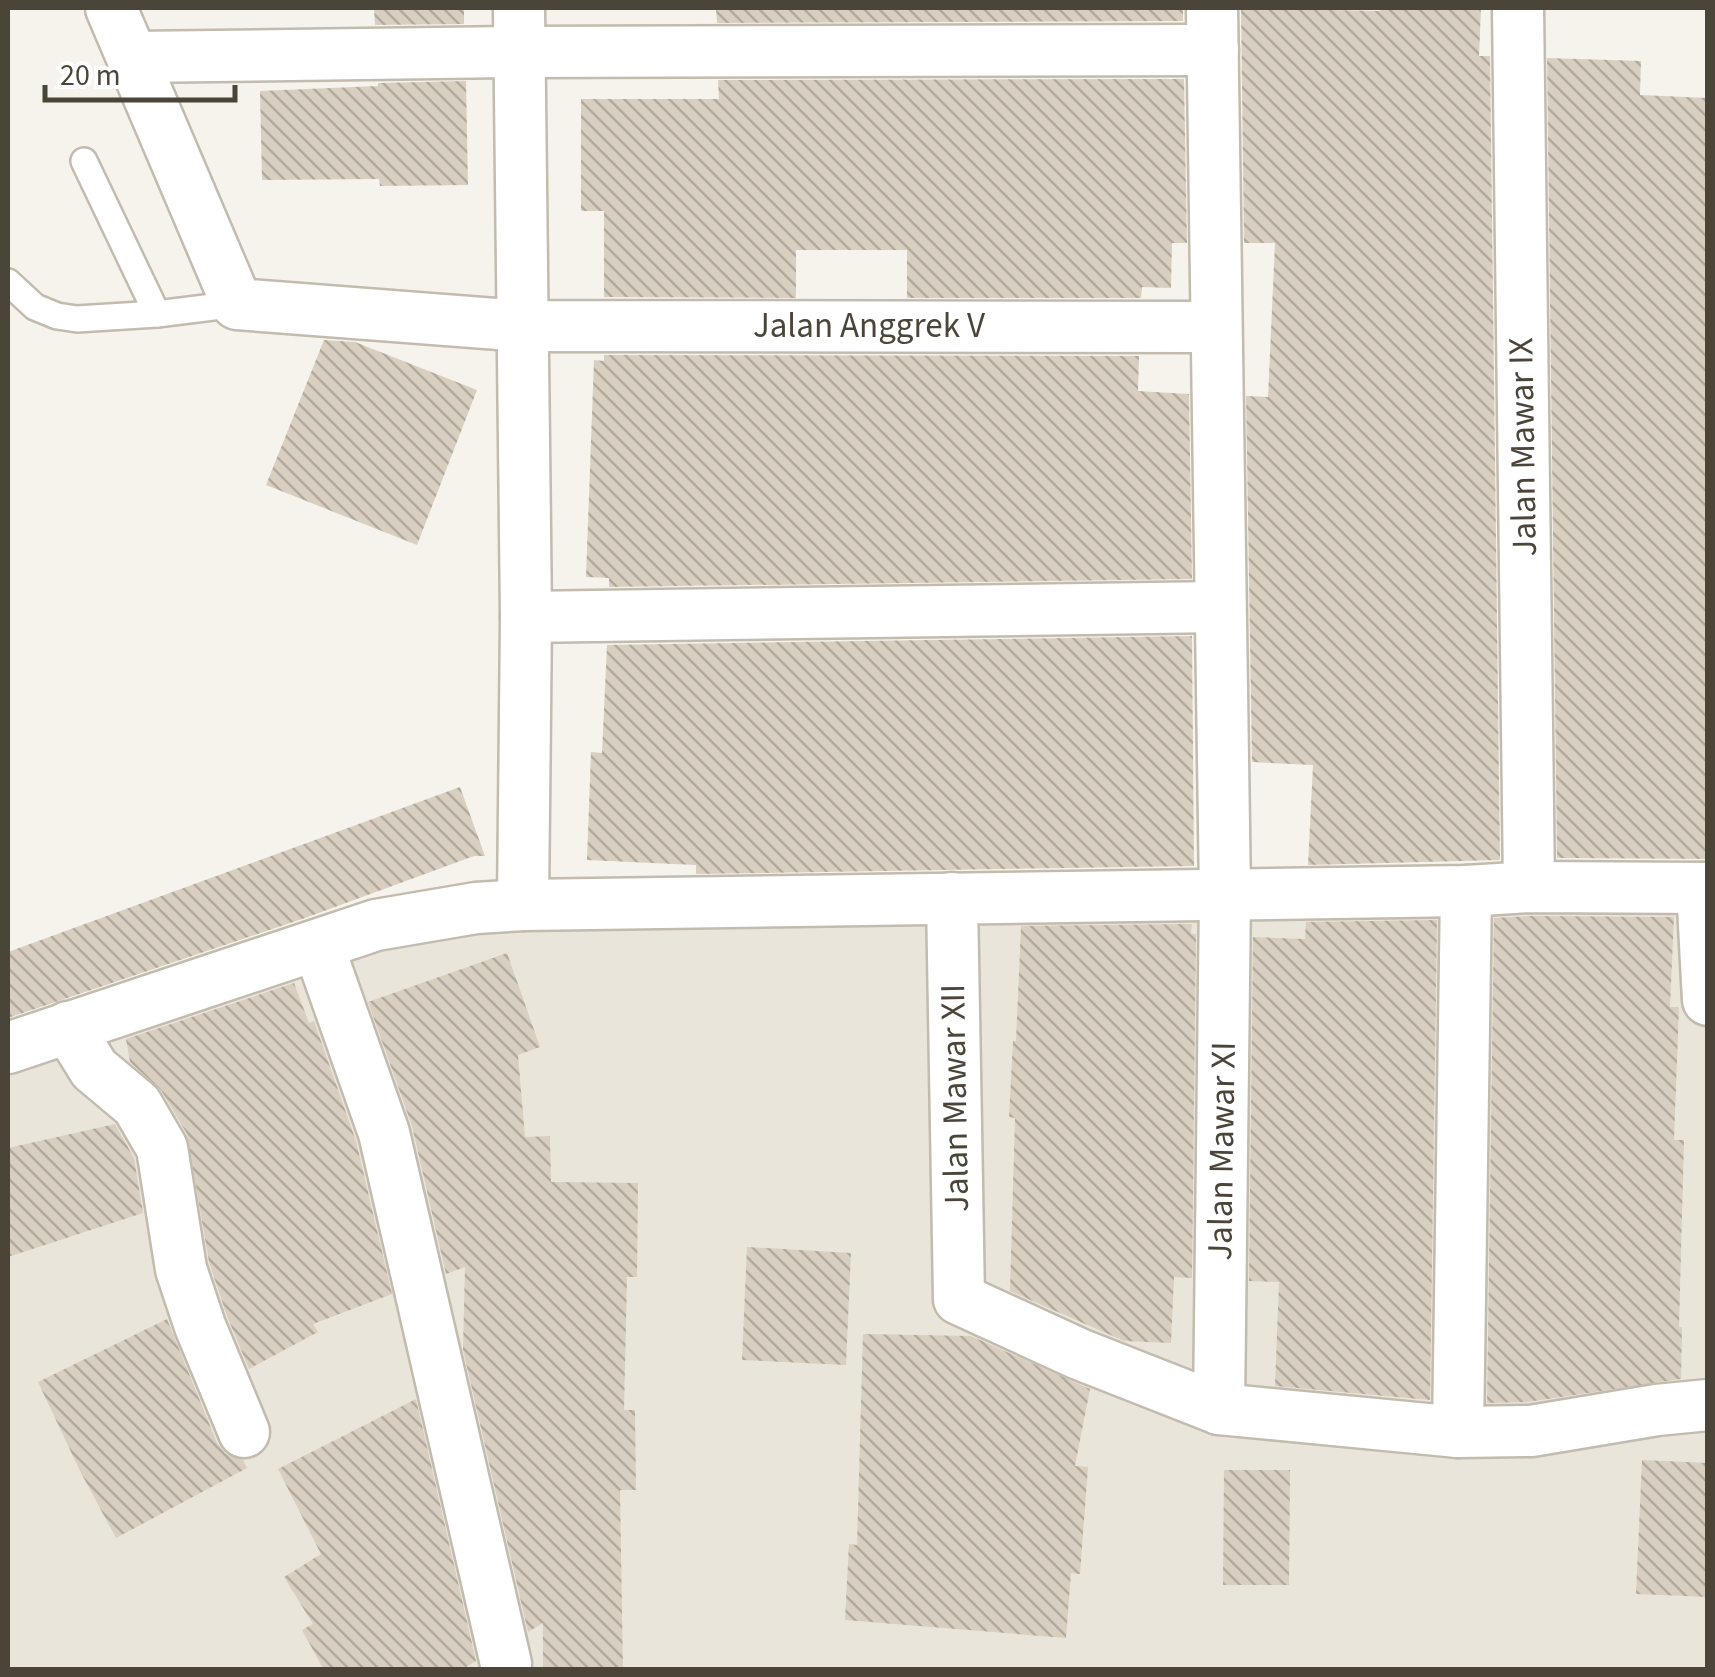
<svg xmlns="http://www.w3.org/2000/svg" width="1715" height="1677" viewBox="0 0 1715 1677" font-family="'Source Sans 3',sans-serif">
<style>
.residential{fill:#eae5da}
.building{fill:url(#building-back-hatch)}
.lines{fill:none;stroke-linecap:round;stroke-linejoin:round}
.service-casing{stroke:#c2bbae;stroke-width:30}
.minor-casing{stroke:#c2bbae;stroke-width:55}
.service{stroke:#fff;stroke-width:25}
.minor{stroke:#fff;stroke-width:50}
.labels{text-anchor:middle;dominant-baseline:central;stroke-width:8;stroke-linejoin:round;paint-order:stroke}
.street-label{font-size:35px;fill:#4b4439;stroke:#fff}
</style>
<defs>
<pattern id="building-back-hatch" width="6" height="6" patternUnits="userSpaceOnUse" patternTransform="scale(2.5)"><rect width="6" height="6" fill="#d8cfc1"/><path d="M-1 5l2 2M0 0l6 6M5-1l2 2" fill="none" stroke="#b1aa9e"/></pattern>
</defs>
<rect width="100%" height="100%" fill="#f6f3ec"/>
<polygon class="residential" points="1707,888 1707,1669 8,1669 8,1048 376,925"/>
<g class="building">
<polygon points="374,8 464,8 464,24 375,25"/>
<polygon points="716,8 1183,8 1183,21 717,23"/>
<polygon points="1241,8 1380,11 1380,8 1481,8 1479,56 1490,56 1500,860 1308,865 1313,765 1252,762 1246,396 1268,397 1275,243 1244,243"/>
<polygon points="1547,58 1641,61 1640,95 1708,98 1708,859 1557,858"/>
<polygon points="1184,79 1187,243 1172,243 1171,288 1142,287 1141,298 907,298 907,250 796,250 796,298 604,297 604,211 581,211 581,99 719,99 718,80"/>
<polygon points="466,81 468,185 380,186 379,179 262,180 260,91 378,86 378,83"/>
<polygon points="324,340 355,342 477,390 417,545 266,485"/>
<polygon points="604,355 1139,356 1138,391 1189,394 1192,579 609,587 609,578 586,577 594,360 604,361"/>
<polygon points="1192,636 1194,866 696,874 696,865 587,860 591,752 602,753 607,645"/>
<polygon points="460,787 485,856 474,856 305,918 8,1018 8,952"/>
<polygon points="1530,916 1674,917 1670,1007 1679,1007 1674,1140 1684,1140 1679,1327 1682,1327 1681,1379 1528,1402 1487,1403 1494,918"/>
<polygon points="1437,920 1430,1400 1275,1386 1279,1282 1249,1281 1253,937 1305,939 1306,922"/>
<polygon points="1192,924 1191,934 1196,934 1192,1278 1174,1277 1171,1343 1124,1341 1010,1291 1015,1118 1009,1117 1013,1041 1016,1041 1021,926"/>
<polygon points="507,953 540,1047 518,1055 525,1137 550,1136 551,1182 638,1183 637,1277 627,1277 624,1410 635,1410 636,1490 620,1490 623,1670 543,1670 543,1623 528,1632 463,1350 465,1267 446,1274 412,1126 368,1002"/>
<polygon points="294,983 309,1023 314,1021 356,1141 392,1294 313,1324 318,1332 249,1369 227,1316 209,1262 187,1134 161,1090 130,1062 126,1039"/>
<polygon points="115,1124 134,1158 143,1213 8,1257 8,1148"/>
<polygon points="747,1247 851,1253 846,1365 742,1360"/>
<polygon points="167,1319 217,1443 226,1454 243,1460 247,1468 116,1538 80,1471 38,1382"/>
<polygon points="863,1334 971,1336 1090,1389 1075,1466 1088,1467 1080,1574 1071,1573 1066,1638 845,1620 849,1544 857,1545"/>
<polygon points="416,1399 476,1661 461,1670 324,1670 302,1630 313,1624 284,1577 321,1554 278,1469"/>
<polygon points="1642,1460 1708,1463 1708,1597 1636,1594"/>
<polygon points="1224,1470 1290,1470 1289,1585 1223,1585"/>
</g>
<g class="lines">
<g class="service-casing">
<g id="service">
<polyline points="84,161 157,314"/>
<polyline points="8,282 35,307 57,316 77,319 157,314 237,304"/>
</g>
</g>
<g class="minor-casing">
<g id="minor">
<polyline points="111,8 237,304 523,326 1216,327"/>
<polyline points="519,8 526,617 523,905"/>
<polyline points="1212,8 1225,894 1219,1409"/>
<polyline points="1518,8 1529,887"/>
<polyline points="133,57 519,52 1213,50"/>
<polyline points="526,617 1220,607"/>
<polyline points="1702,888 1708,1000"/>
<polyline points="952,898 959,1299 1079,1354 1219,1409 1458,1432 1531,1431 1657,1410 1708,1405"/>
<polyline points="318,945 384,1133 506,1664"/>
<polyline points="68,1027 94,1069 137,1105 162,1148 181,1269 200,1326 244,1432"/>
<polyline points="8,1048 376,925 476,908 523,905 1466,891 1529,887 1708,888"/>
<polyline points="1458,1432 1466,891"/>
</g>
</g>
<use href="#service" class="service"/>
<use href="#minor" class="minor"/>
</g>
<g class="labels">
<g class="street-label">
<text x="869" y="326">Jalan Anggrek V</text>
<text transform="translate(1523 447) rotate(-91)">Jalan Mawar IX</text>
<text transform="translate(955 1098) rotate(-91)">Jalan Mawar XII</text>
<text transform="translate(1222 1151) rotate(-89)">Jalan Mawar XI</text>
</g>
</g>
<rect width="1715" height="1677" fill="none" stroke="#4b4439" stroke-width="20"/>
<path d="M45 85v15h190v-15" fill="none" stroke="#4b4439" stroke-width="5"/>
<text x="60" y="85" font-size="30" fill="#4b4439" stroke="#ffffff" stroke-width="8" paint-order="stroke">20 m</text>
</svg>
